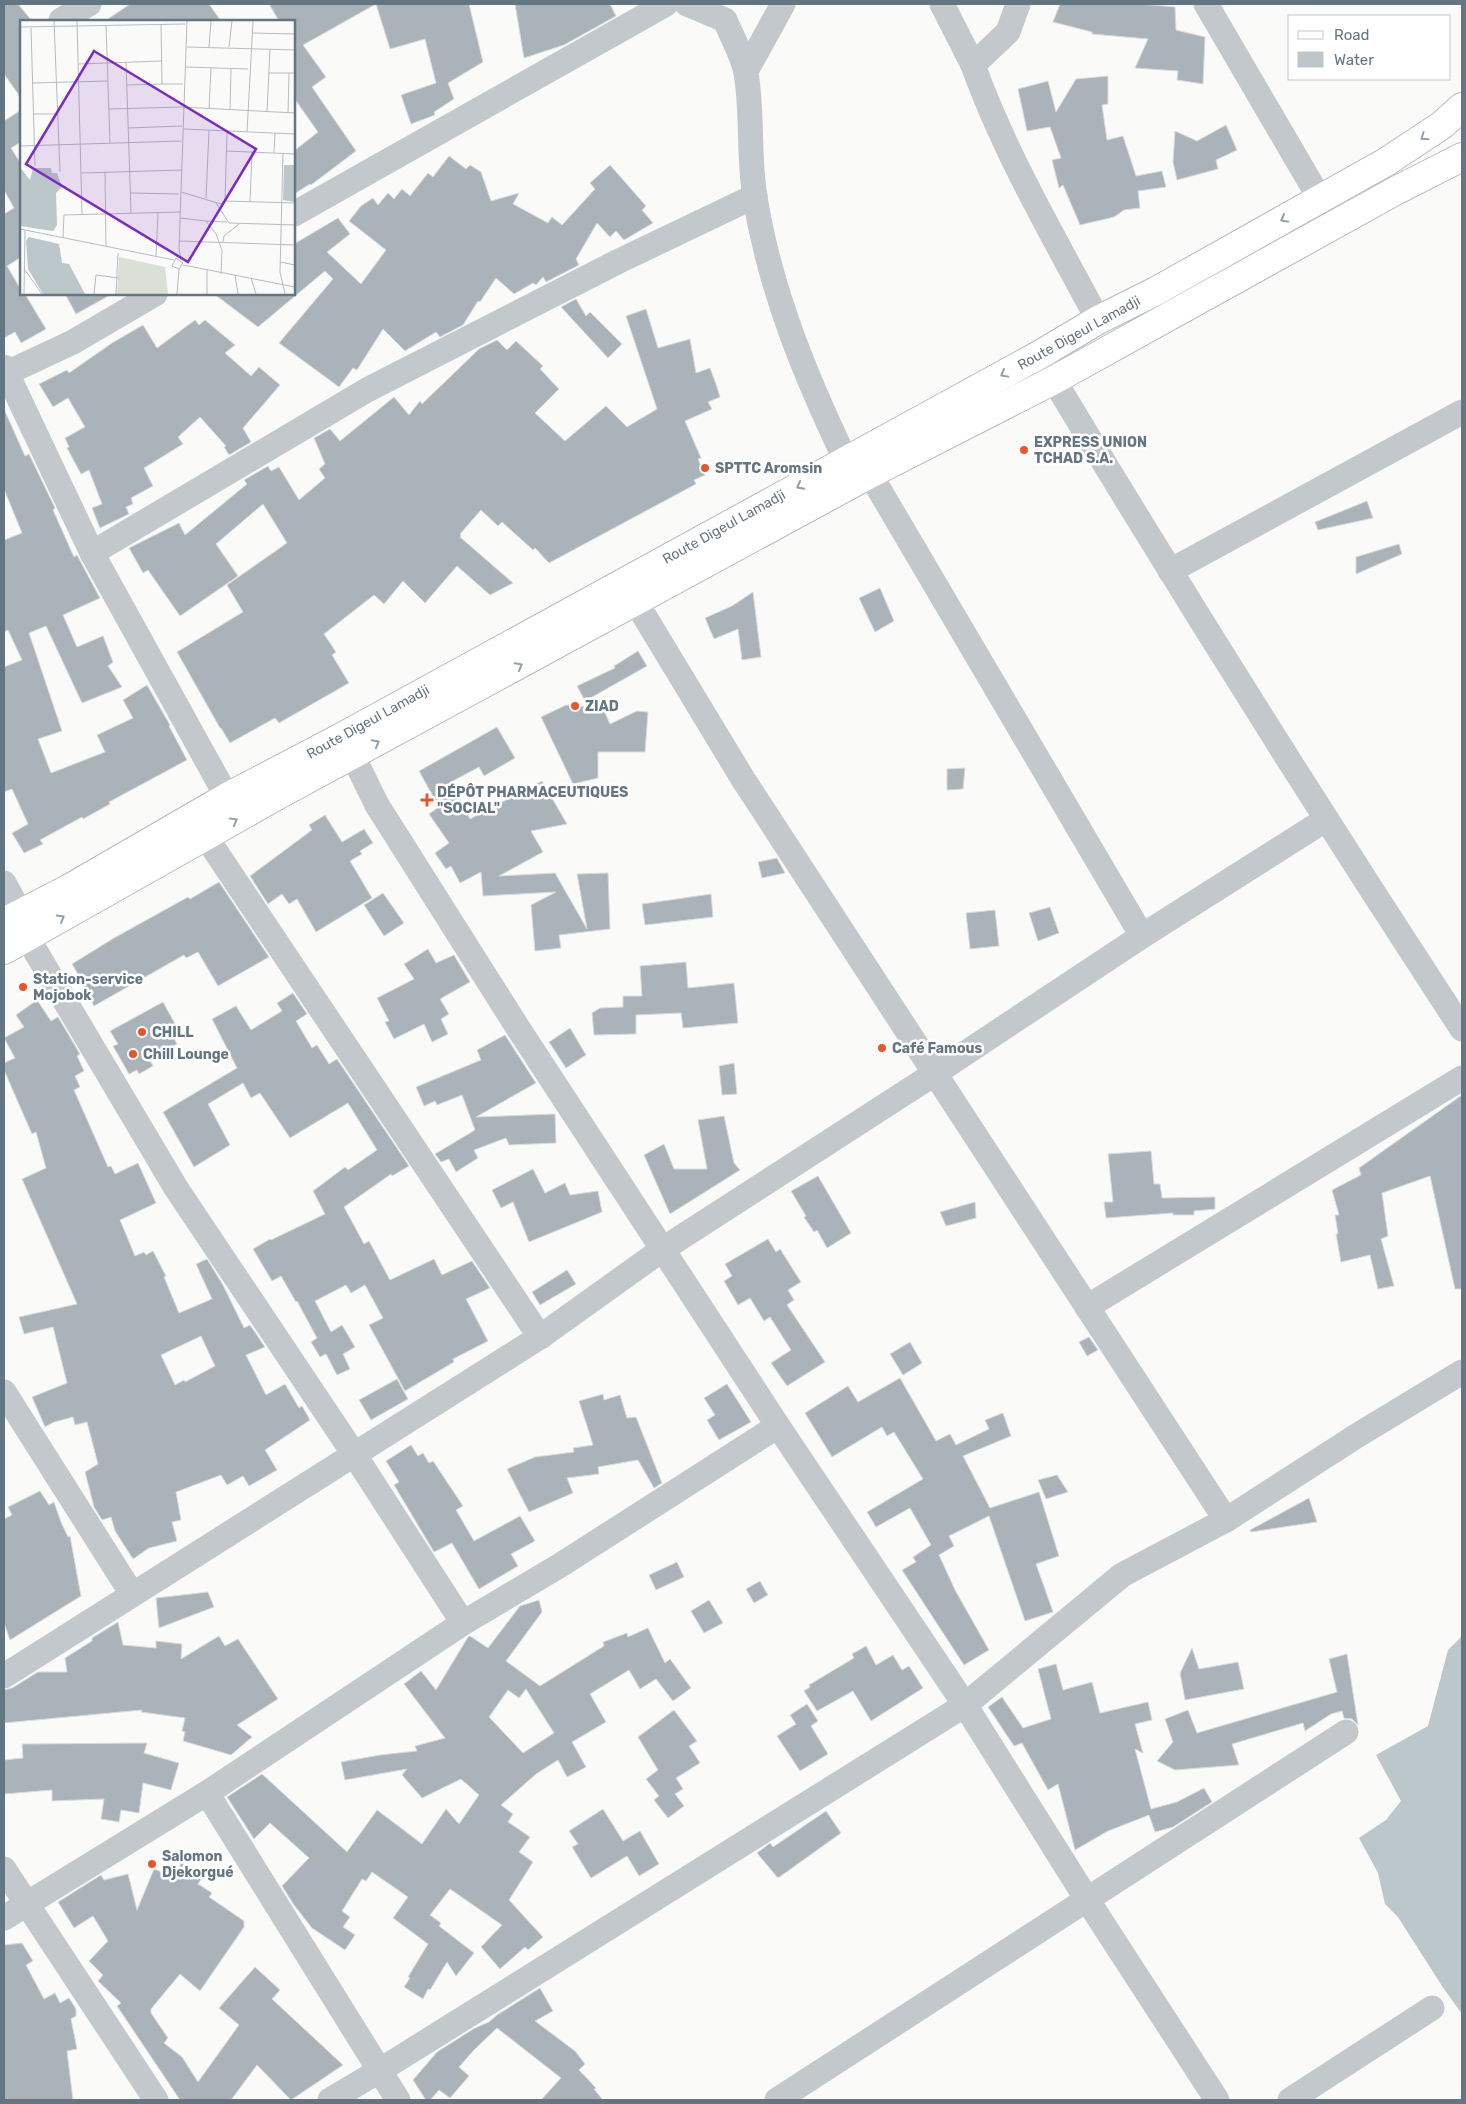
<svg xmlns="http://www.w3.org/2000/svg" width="1466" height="2104" viewBox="0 0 1466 2104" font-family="Rubik,sans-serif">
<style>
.water{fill:#bbc7cb}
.building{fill:#aab3b9;stroke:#dcdcda;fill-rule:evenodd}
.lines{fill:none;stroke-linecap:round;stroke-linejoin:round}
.major-casing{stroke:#b5babe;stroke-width:30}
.minor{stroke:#c3c8cc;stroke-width:25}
.major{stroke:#fff;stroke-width:28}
.oneway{stroke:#939fa8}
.poi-dot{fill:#e4572e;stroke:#fff;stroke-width:2}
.labels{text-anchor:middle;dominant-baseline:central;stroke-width:5;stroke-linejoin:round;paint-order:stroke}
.street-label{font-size:14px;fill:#657683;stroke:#fff}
.poi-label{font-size:14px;font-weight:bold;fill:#657683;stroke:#fff;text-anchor:start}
.inset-road{fill:none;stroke:#b5bdc2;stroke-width:1}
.view{fill:#7b2cbf;fill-opacity:0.15;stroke:#7b2cbf;stroke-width:2.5}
.inset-edge{fill:none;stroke:#657683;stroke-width:2.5}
</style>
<rect width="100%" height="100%" fill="#fafaf8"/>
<polygon class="water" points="1462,1636 1462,2014 1442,1986 1398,1917 1385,1904 1378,1873 1359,1838 1386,1820 1401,1801 1376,1755 1428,1726 1448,1650"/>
<g class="building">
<polygon points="4,4 18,4 32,21 21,21 21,98 4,74"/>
<polygon points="130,4 209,4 221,21 105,21"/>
<polygon points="269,4 376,4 303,45 326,77 312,87 356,151 311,185 310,184 294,194 294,151 318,132 294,98 294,21 279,21"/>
<polygon points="376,4 469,4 483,62 448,83 454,99 434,112 435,115 411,124 401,95 436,83 425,39 390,49"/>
<polygon points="515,4 610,4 616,16 564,45 524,58"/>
<polygon points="1060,4 1141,4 1175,7 1176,30 1205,37 1203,84 1177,80 1178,71 1135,68 1148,39 1092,34 1092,32 1053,22"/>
<polygon points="1108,76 1108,104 1102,105 1107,140 1123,136 1136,176 1162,171 1166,187 1138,191 1140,208 1124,210 1114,217 1080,225 1063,185 1059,188 1052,160 1061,158 1050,127 1027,131 1018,89 1048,81 1056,112 1076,79"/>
<polygon points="21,110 21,142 11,148 21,164 21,257 7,266 21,290 21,294 25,294 46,329 21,343 15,332 4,338 4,214 14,208 4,190 4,121"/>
<polygon points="1226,125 1237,150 1216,160 1218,169 1177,180 1173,162 1175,131 1197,141"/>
<polygon points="449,156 466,169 470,165 481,172 491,201 519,193 513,204 548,223 552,217 562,225 595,189 590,183 610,165 646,206 642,210 653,223 624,240 616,231 610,237 597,223 576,259 579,265 546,282 543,277 536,285 533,283 514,294 496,278 480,302 478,301 463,325 440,337 436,332 405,351 383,329 357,370 353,368 339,387 279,343 333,279 325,271 258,327 214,294 294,294 294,244 338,218 350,234 327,252 361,284 386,250 349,221 361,206 373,198 378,205 388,193 394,199 402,189 410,196 428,173 433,177"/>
<polygon points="65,294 112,294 76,314"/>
<polygon points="576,299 586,316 590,312 622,344 608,358 561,307"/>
<polygon points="646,309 658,348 690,339 696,373 710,368 716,384 720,397 708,402 712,409 685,421 701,458 698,459 705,475 694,480 696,484 549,563 535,548 533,550 502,522 498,526 481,510 460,534 461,535 460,537 513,583 490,595 457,566 425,603 403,581 384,604 374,595 324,634 336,652 332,655 349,683 279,723 275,718 230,743 221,728 220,728 177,652 243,612 227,585 287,543 263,504 216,544 238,576 180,616 148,570 143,573 129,548 179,523 185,535 247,484 244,480 268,466 271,471 279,467 299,500 325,478 319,469 325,464 314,438 330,429 340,441 394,397 409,415 420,401 422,404 479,349 497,340 507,350 516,341 543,366 540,369 559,389 535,413 565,441 606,406 627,427 657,409 626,316"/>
<polygon points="195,320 199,325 205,320 235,345 225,353 251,376 259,367 280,385 243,428 251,442 229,455 224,447 226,446 200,417 178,437 183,444 144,468 153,486 131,498 133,504 126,507 129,514 100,528 92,508 102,504 89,470 81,474 67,448 69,447 65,438 85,427 68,398 53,407 39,384 67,370 69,373 112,343 143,325 157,348"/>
<polygon points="4,409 25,456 29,454 55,508 53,510 74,557 77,555 100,598 63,615 77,647 103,636 113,662 108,666 122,687 82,703 46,626 29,633 62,731 38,739 51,773 105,752 97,735 133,718 123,700 147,685 170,725 169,726 187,760 109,802 110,804 83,819 82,817 40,840 43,844 24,853 12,833 28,824 12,789 4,792 4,667 22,660 8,630 4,632 4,540 22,533 4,489"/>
<polygon points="1367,501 1373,518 1318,530 1315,522"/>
<polygon points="1399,544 1402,554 1356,574 1356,557"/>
<polygon points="880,588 894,621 875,632 859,598"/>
<polygon points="753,592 761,657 742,660 738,629 714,639 705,618 732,606"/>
<polygon points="638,651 647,666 585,701 577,686 615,668 614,666"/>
<polygon points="566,705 603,708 610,724 637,711 648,712 645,752 598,752 598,778 573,784 541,717"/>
<polygon points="497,727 515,758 484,776 479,767 451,782 470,819 542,781 567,824 531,831 543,852 499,876 555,873 587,929 577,874 608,873 610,929 559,935 561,948 535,951 531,905 556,892 483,896 481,872 460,883 451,866 446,869 435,853 449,843 429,814 439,807 419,771"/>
<polygon points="965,768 963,789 947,790 947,769"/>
<polygon points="325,815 342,842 364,829 373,843 360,851 362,854 350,861 372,898 316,932 297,899 289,904 282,894 268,904 250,876 312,830 309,825"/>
<polygon points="777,858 785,873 762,878 758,862"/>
<polygon points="219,882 269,957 218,986 198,952 186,958 184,955 94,1006 80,982 82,981 72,964 114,938 188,897 190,899"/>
<polygon points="383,893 404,923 384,936 364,905"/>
<polygon points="711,894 713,917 645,925 642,904"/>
<polygon points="1050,907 1059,933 1038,941 1029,913"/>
<polygon points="995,910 999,946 970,949 966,913"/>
<polygon points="428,949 436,963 454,955 470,982 440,999 449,1014 441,1019 448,1034 432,1042 424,1024 394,1039 385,1022 389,1021 377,998 414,979 404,964"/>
<polygon points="686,962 688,988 734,983 738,1023 683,1028 681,1013 636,1015 636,1034 594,1035 592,1013 600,1008 623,1007 623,996 642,996 640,966"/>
<polygon points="293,993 307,1014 296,1021 312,1048 317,1045 329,1064 337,1059 409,1166 392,1176 391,1174 344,1207 364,1244 369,1241 390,1280 434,1259 442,1275 472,1261 490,1288 466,1299 488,1341 453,1359 454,1362 405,1391 369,1325 383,1318 365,1285 351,1293 346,1285 315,1301 331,1332 342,1325 355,1347 343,1354 350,1369 337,1375 326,1354 320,1357 311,1342 317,1338 297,1301 296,1302 281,1276 272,1281 253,1249 270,1239 271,1240 325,1214 313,1191 345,1167 348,1170 377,1150 348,1103 290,1138 260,1093 251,1098 243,1083 208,1104 230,1145 194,1167 163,1112 237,1068 212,1019 236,1006 251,1030 282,1011 277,1003"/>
<path d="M37,1000L51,1021L58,1017L80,1054L77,1056L84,1071L75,1076L80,1087L74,1090L108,1167L111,1166L115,1174L138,1163L156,1203L120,1220L135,1256L144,1252L146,1255L153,1251L166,1276L164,1277L179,1313L212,1299L196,1264L207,1259L223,1285L244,1328L250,1325L265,1347L246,1355L266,1395L285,1384L299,1408L302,1406L310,1420L265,1450L277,1470L249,1486L243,1476L227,1485L221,1475L176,1492L181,1520L172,1522L177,1541L149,1548L133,1559L115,1531L111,1517L102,1520L94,1507L85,1472L98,1464L87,1422L75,1425L73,1417L54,1422L45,1427L32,1397L67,1383L53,1327L24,1334L19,1317L77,1304L22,1179L46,1168L36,1132L32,1134L4,1070V1063L15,1058L4,1038L24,1027L16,1015ZM201,1336L215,1366L185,1382L184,1380L175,1385L161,1355Z"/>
<polygon points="163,1002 179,1031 172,1035 177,1044 149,1059 153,1066 139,1074 137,1070 129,1074 113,1046 118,1044 110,1031"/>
<polygon points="570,1028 586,1055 566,1068 549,1042"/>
<polygon points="505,1035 536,1083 476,1117 555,1114 556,1143 509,1145 506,1138 474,1150 478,1158 456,1172 449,1159 441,1162 435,1154 475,1130 462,1095 437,1105 435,1101 424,1106 416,1087 481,1060 477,1050"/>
<polygon points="734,1063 737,1094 722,1095 719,1066"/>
<polygon points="1462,1095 1462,1289 1455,1289 1430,1176 1382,1193 1388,1236 1381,1239 1394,1286 1378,1289 1370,1255 1341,1262 1336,1234 1338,1234 1335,1215 1339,1215 1332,1190 1361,1175 1359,1168"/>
<polygon points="724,1116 734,1163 740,1170 670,1214 644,1155 664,1144 674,1169 707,1169 698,1120"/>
<polygon points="1151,1151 1154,1184 1160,1184 1162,1198 1215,1197 1215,1209 1194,1211 1194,1215 1173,1215 1173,1213 1106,1218 1104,1202 1113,1202 1108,1154"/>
<polygon points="533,1169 545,1193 565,1183 570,1195 598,1191 602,1212 529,1242 513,1202 501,1208 492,1190"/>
<polygon points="818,1176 851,1233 827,1248 817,1230 814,1232 804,1217 806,1216 791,1191"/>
<polygon points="975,1202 976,1218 946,1226 940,1212"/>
<polygon points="768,1239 776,1252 780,1249 801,1282 788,1290 794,1300 787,1305 825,1362 787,1386 771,1363 791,1350 770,1317 764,1321 750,1298 738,1305 724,1281 732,1276 725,1264"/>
<polygon points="567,1270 576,1284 540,1305 532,1292"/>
<polygon points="1089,1337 1098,1350 1087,1356 1079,1342"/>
<polygon points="910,1342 922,1363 903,1375 890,1354"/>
<polygon points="900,1378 936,1441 950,1434 956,1445 989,1429 985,1420 1003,1413 1011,1436 963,1456 990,1508 1039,1492 1059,1556 1036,1564 1053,1612 1025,1621 989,1516 949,1536 954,1546 939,1555 955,1590 989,1650 964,1665 902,1570 916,1562 913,1557 931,1545 910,1508 876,1527 867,1512 923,1479 894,1432 887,1436 882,1427 832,1457 805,1413 848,1386 858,1402"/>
<polygon points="397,1379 408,1399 371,1420 359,1400"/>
<polygon points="727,1384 751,1422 719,1440 707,1420 715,1415 704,1398"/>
<polygon points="603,1394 604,1400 620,1395 627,1418 636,1417 662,1483 654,1488 638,1460 598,1467 599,1474 567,1478 573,1493 529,1512 507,1469 535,1457 574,1452 573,1448 593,1445 579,1401"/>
<polygon points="411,1445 418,1456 423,1453 429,1463 433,1461 463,1506 456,1510 474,1541 520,1516 535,1541 511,1554 518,1566 479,1589 452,1543 434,1552 394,1485 399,1482 386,1461"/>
<polygon points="1057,1475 1068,1492 1046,1499 1038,1480"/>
<polygon points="40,1491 49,1505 54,1502 61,1522 68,1537 70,1536 81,1596 10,1640 4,1623 4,1519 12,1515 8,1507"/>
<polygon points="1309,1498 1317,1522 1251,1532 1250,1530"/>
<polygon points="677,1562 684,1577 656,1590 649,1575"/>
<polygon points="760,1581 768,1595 754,1603 746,1589"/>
<polygon points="208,1592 214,1607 159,1628 156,1598"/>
<path d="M539,1600L542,1612L506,1661L540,1686L604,1646L603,1642L627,1633L628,1637L648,1628L665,1663L670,1659L691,1688L673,1701L656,1679L640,1689L629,1670L590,1694L606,1722L572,1742L586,1767L567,1777L558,1760L536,1774L501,1805L513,1814L508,1822L530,1837L519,1852L533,1862L509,1900L543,1937L528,1950L525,1947L500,1969L481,1947L502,1925L450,1889L430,1915L441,1923L439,1926L474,1953L456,1976L447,1962L430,1990L428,1989L423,1999L404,1987L410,1978L408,1977L428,1944L393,1918L408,1897L372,1872L366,1881L362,1879L342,1911L350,1917L343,1927L355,1935L345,1950L312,1928L294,1905L282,1886L309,1858L270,1823L254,1839L227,1797L262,1774L347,1852L377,1810L422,1844L446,1809L459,1824L479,1795L461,1779L422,1798L402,1775L407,1769L345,1780L341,1762L380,1755L417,1751L415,1746L445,1738L404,1684L421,1671L436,1690L468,1637L470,1636L488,1648L520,1606ZM526,1689L554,1733L523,1753L489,1717L508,1690L519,1698Z"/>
<polygon points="709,1600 723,1623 704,1633 691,1611"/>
<polygon points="118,1622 123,1645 156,1648 156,1641 182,1644 181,1659 219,1636 225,1646 238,1639 278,1699 237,1725 252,1737 231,1755 183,1741 185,1732 182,1731 185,1718 141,1712 142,1710 4,1723 4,1690 12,1688 38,1672 67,1672 65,1658 92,1641 92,1638"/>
<polygon points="866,1646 876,1665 893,1655 902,1670 909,1666 923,1688 871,1721 853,1691 817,1711 804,1691 810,1687 809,1685 854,1658 852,1654"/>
<polygon points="1192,1648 1199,1669 1238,1662 1244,1689 1185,1700 1180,1673"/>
<polygon points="1347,1654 1358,1725 1352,1719 1344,1718 1342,1711 1331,1714 1305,1731 1303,1723 1232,1744 1239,1765 1175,1770 1157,1761 1173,1742 1165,1719 1188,1710 1197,1733 1337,1692 1329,1659"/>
<polygon points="1056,1664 1063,1690 1092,1682 1100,1713 1148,1702 1152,1720 1135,1724 1143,1753 1135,1749 1151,1809 1177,1802 1204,1788 1212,1802 1173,1827 1155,1832 1149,1815 1108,1831 1075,1850 1058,1784 1048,1790 1022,1743 1014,1746 988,1707 1002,1697 1023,1728 1051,1719 1038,1669"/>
<polygon points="807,1704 818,1721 811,1726 828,1754 800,1771 777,1736 796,1724 790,1715"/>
<polygon points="674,1710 697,1741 689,1746 700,1763 676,1778 683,1789 675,1794 684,1806 668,1818 654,1800 659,1796 646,1779 658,1770 638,1737"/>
<polygon points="147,1743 144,1753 179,1763 171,1790 143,1783 139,1813 121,1810 119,1822 101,1819 104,1799 52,1801 52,1790 4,1794 4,1760 23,1758 22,1744"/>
<polygon points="603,1809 623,1841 640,1831 659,1864 639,1876 627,1856 591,1878 572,1847 578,1844 569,1831"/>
<polygon points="826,1811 841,1833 778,1878 757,1853 770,1843 773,1847"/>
<polygon points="181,1863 205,1873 198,1884 212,1893 209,1897 244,1921 244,1927 200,1991 180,1974 151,2009 151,2013 168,2038 164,2043 182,2057 198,2082 239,2025 219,2008 255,1967 280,1990 272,1999 343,2065 291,2100 257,2065 231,2100 180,2100 117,2006 121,2003 98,1981 103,1975 89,1961 108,1941 93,1916 74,1928 58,1902 101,1875 104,1880 128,1874 137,1910 154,1869 175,1877"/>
<polygon points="22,1943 33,1961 26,1965 44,1999 55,1993 60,2003 69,1998 76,2009 76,2016 71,2019 77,2049 67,2051 73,2100 4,2100 4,1945"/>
<polygon points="540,1988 553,2011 535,2021 575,2051 585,2064 579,2070 596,2088 594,2089 603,2100 541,2100 561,2078 497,2028 474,2050 459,2067 469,2076 450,2098 439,2090 430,2100 426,2100 413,2080 437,2052 475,2028 489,2022 497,2015"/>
</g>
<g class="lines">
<g class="major-casing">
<g id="major">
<polyline points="4,922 68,889 227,797 338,739 1039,355 1098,320 1156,291 1386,162 1442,125 1462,107"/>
<polyline points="4,950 280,794 870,474 1054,380 1397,190 1462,157"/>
</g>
</g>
<g class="minor">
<path d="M687,4L725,20C732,37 743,56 746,73C753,114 748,156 755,197C770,291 806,377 846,461"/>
<polyline points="942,4 973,65"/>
<path d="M1018,4L1008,32L973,65C1005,154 1054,237 1098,320"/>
<polyline points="1206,4 1320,199"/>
<polyline points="61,20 89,4"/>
<polyline points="746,71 783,4"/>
<polyline points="294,214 666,4"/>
<path d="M1043,362C1179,588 1318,809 1462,1029"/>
<polyline points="4,367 92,553 227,797"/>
<polyline points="7,373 73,342 155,294"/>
<polyline points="870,474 1142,936"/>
<polyline points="92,553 367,390 617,262 755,196"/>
<polyline points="1170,571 1462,412"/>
<polyline points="625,584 743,779 1226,1520"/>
<polyline points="353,756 377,805 518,1028 778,1426 965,1705 1088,1901 1217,2100"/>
<polyline points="206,837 540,1337"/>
<polyline points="4,883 20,913 27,937 176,1188 354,1454 463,1623"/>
<polyline points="1087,1307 1462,1078"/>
<polyline points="4,1392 132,1594"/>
<polyline points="4,1676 540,1337 663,1249 934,1074 1142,936 1325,820"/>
<polyline points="207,1793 398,2100"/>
<polyline points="4,1869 156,2100"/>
<polyline points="4,1918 207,1793 463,1623 559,1566 778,1426"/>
<polyline points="330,2100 379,2071 965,1705 1122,1575 1226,1520 1358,1435 1462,1372"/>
<polyline points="777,2100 1346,1732"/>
<polyline points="1290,2100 1432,2008"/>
</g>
<use href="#major" class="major"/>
</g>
<defs><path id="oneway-chevron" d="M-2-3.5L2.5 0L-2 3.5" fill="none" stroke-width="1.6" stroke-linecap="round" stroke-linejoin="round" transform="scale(1.25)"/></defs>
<g class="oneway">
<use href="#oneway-chevron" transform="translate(1424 137) rotate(146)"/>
<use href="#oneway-chevron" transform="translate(1284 219) rotate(151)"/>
<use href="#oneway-chevron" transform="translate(1004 374) rotate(151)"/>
<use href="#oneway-chevron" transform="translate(800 486) rotate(152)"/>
<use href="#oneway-chevron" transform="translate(519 666) rotate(-28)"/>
<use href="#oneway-chevron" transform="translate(376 743) rotate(-28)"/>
<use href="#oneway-chevron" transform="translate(234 821) rotate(-29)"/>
<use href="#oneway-chevron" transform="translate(61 918) rotate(-30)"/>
</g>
<g class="poi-dot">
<circle cx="1024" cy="450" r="5"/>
<circle cx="705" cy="468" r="5"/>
<circle cx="575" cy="706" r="5"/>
<path d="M424.5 792.5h5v5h5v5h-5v5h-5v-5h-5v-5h5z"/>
<circle cx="23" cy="987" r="5"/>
<circle cx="142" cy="1032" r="5"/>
<circle cx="882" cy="1048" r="5"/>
<circle cx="133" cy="1054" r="5"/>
<circle cx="152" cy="1864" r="5"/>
</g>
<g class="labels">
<g class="street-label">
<text transform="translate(1079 333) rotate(-29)">Route Digeul Lamadji</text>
<text transform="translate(724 527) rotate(-29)">Route Digeul Lamadji</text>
<text transform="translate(368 722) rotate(-29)">Route Digeul Lamadji</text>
</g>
<g class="poi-label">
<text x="1034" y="442">EXPRESS UNION<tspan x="1034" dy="16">TCHAD S.A.</tspan></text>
<text x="715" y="468">SPTTC Aromsin</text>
<text x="585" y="706">ZIAD</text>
<text x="437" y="792">DÉPÔT PHARMACEUTIQUES<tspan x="437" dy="16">"SOCIAL"</tspan></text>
<text x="33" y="979">Station-service<tspan x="33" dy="16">Mojobok</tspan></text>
<text x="152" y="1032">CHILL</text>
<text x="892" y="1048">Café Famous</text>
<text x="143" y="1054">Chill Lounge</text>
<text x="162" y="1856">Salomon<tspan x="162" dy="16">Djekorgué</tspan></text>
</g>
</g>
<g transform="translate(20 20)">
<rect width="275" height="275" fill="#fafaf8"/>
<path d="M99,237L145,247L148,274H97Z" fill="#dadfd7"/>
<path d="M264,145H275V182L263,180ZM0,147L10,160L13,148H31L32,153H37L42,167L36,173L37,205L33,211L0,206ZM9,217L39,224L42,243L49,244L65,274H23L8,249L6,221Z" fill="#bbc7cb"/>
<path class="inset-road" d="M34,1L40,152M57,1L62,194M141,4L142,64H163M86,5L90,123M0,7L165,4M11,8L15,146M232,13L275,14M167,27L275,30M189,27L191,1M209,27L212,1M106,42L111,193M59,44L142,41M166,47L228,49M249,53H275M12,63L88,61M107,65L142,64M89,89L162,87L275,93M189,89L191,48M210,90L211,49M247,92L250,29M268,93L269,53M13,94H38M108,108L162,106M164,109L275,114M227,112L233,1M0,126L161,121M206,131L275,134M254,133L255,113M263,133L260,252L265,274M85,152L86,227M62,153L162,150M161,172L201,184L205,181L275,183M111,173L159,174M186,178L189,110M205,181L207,112M230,182L232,132M196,183L209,203L275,205M160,198L186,201L196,214L202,230L201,254M186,201L207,202M0,209L154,240M43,217L44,195L160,192M159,221L275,225M203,222L204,216L219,204M136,237L138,192M161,240L159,228L167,1M260,242L275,245M163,245L275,267M5,250L22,274M215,255L218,274M231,258L236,274M4,274L5,210M74,274L76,255L99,258M96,274L98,233M157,274L159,249L163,243L156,238L152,246L159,249M187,274V250"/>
<path class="view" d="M74,31L236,129L168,242L6,144Z"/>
<rect width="275" height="275" class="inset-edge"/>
</g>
<rect width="1466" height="2104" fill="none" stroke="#657683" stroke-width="10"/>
<rect x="1288" y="15" width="162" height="65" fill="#ffffff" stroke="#c1c8cd"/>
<rect x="1298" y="31" width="25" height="8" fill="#ffffff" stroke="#c1c8cd"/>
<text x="1334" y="40" font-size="15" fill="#657683">Road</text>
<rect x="1298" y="52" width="25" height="15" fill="#bbc7cb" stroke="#c1c8cd"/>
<text x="1334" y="65" font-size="15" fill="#657683">Water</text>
</svg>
